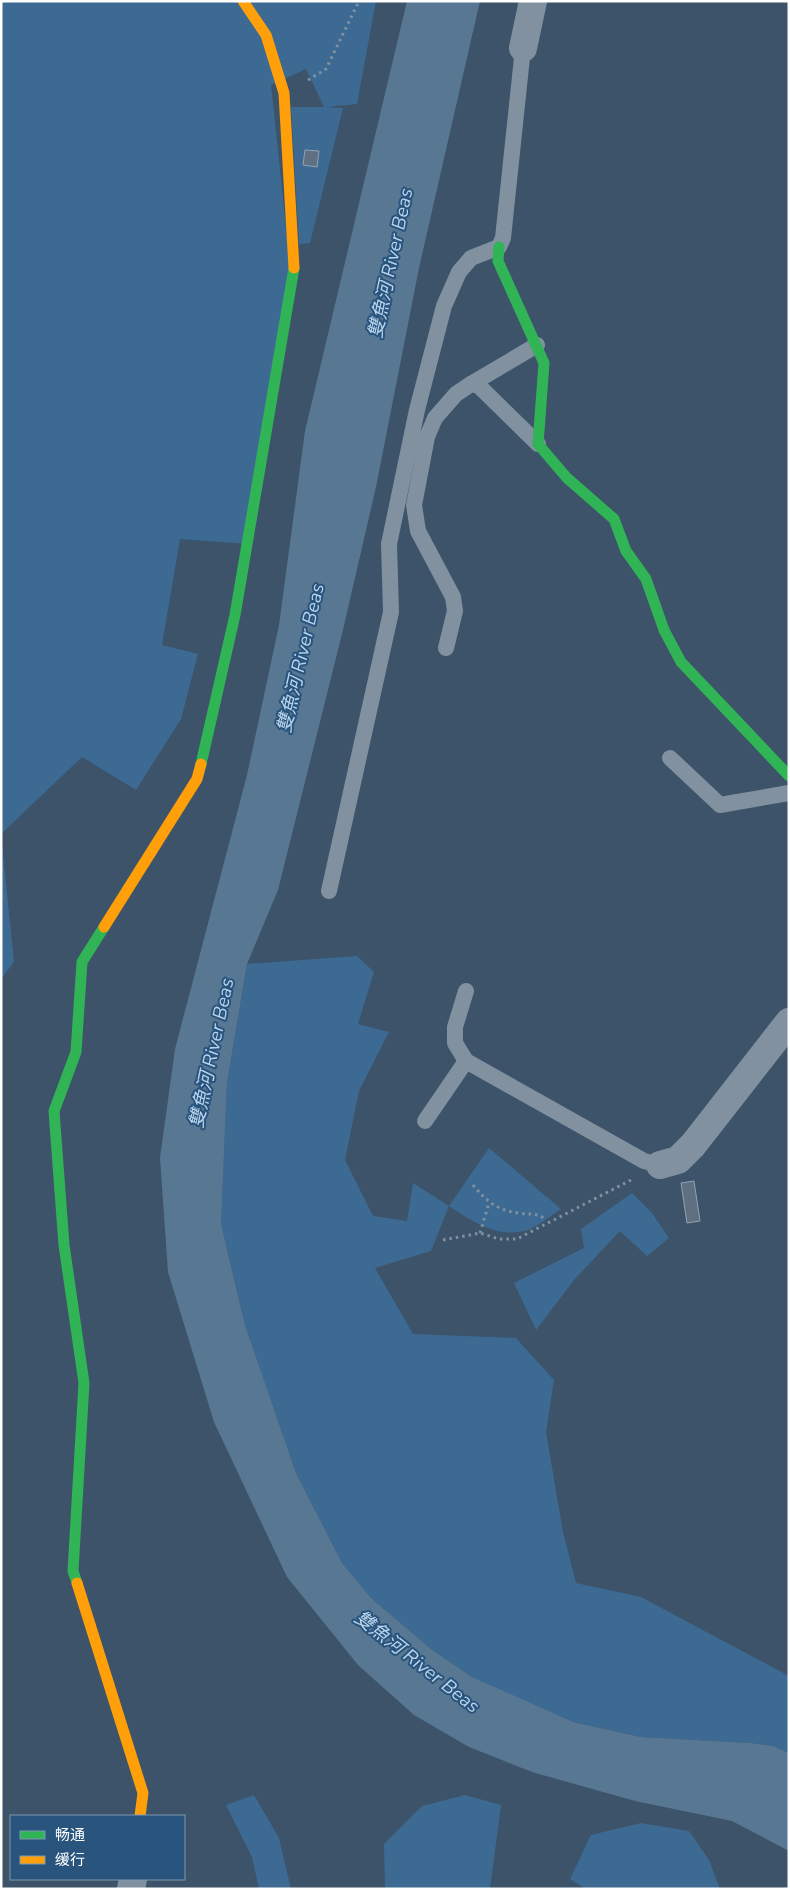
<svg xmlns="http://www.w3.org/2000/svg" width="790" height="1890" viewBox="0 0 790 1890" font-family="'Nunito Sans','Noto Sans SC',sans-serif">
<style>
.green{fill:#3c6a93}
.water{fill:#587793}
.building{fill:#5e7081;stroke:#94a2af}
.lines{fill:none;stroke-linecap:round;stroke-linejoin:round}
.path{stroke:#8191a0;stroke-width:3;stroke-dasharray:2.5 4;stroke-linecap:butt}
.lane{stroke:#8191a0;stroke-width:16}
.street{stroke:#8191a0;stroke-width:28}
.fast{stroke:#30b455;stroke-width:11}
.slow{stroke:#ff9f0a;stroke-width:11}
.labels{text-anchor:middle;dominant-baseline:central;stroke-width:4;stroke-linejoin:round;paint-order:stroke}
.water-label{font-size:19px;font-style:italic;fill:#b9d4ec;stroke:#28547d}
</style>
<rect width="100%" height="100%" fill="#3c5369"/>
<g class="green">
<polygon points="1,1 376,1 357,104 326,107 343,108 310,243 299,244 291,107 324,107 306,69 271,85 290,264 248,544 180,539 162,645 198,654 181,719 136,790 82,757 1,834"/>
<polygon points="1,835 14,962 1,979"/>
<path d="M357,956L374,972L358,1024L389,1032L359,1091L345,1160L373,1216L407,1221L413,1183L449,1206L489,1148L561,1209C550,1216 539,1226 528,1230C498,1239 473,1222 449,1206L431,1251L375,1268L413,1334L516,1338L554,1380L546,1432L563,1532L576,1583L641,1597L789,1676V1753L773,1746L751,1743L641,1737L573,1722L521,1700L472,1677L431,1649L371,1598L342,1563L296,1473L245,1325L221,1224L227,1083L247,964Z"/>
<polygon points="632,1193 652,1213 669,1238 647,1256 620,1231 574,1280 536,1330 514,1283 584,1248 581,1229"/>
<polygon points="254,1795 279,1838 291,1889 259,1889 252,1857 226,1805"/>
<polygon points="465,1795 501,1805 490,1889 385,1889 384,1844 422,1806"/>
<polygon points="641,1823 689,1831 709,1860 720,1889 586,1889 570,1879 591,1835"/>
</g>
<polygon class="water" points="407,1 480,1 419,268 376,487 342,634 278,890 247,964 227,1083 221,1224 245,1325 296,1473 342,1563 371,1598 431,1649 472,1677 573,1722 641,1737 751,1743 773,1746 789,1753 789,1851 732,1821 635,1801 532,1772 469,1747 414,1715 358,1665 287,1577 214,1422 168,1272 160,1158 175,1049 247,775 279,625 305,431"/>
<g class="building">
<polygon points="305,150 319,151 317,167 303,165"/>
<polygon points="694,1181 700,1221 687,1223 681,1183"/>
</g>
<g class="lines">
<g class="path">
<polyline points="308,80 326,69 359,1"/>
<path d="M473,1185C485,1200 498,1211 519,1213C530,1215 535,1212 545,1219"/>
<polyline points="480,1233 489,1203"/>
<polyline points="443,1240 480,1233 499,1239 517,1239 631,1180"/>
</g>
<g class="lane">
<polyline points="471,384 537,345"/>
<polyline points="446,648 455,611 453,597 418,531 414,505 427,437 435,418 456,394 471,384 479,386 538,444"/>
<polyline points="670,758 720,805 789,793"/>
<polyline points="329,891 391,612 389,544 417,410 444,306 459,272 471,258 499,247 503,238 523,48"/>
<polyline points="466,991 455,1027 455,1043 466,1061 644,1161 660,1165"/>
<polyline points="425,1121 466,1061"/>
</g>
<g class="street">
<polyline points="523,48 533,1"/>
<polyline points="660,1165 678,1160 693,1145 789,1022"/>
<polyline points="131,1889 133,1879"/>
</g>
<g class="fast">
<polyline points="499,247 498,261 544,363 538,444 567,478 614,519 626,551 646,579 664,630 681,662 789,776"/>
<polyline points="201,764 235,615 294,268"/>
<polyline points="77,1583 73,1571 84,1383 64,1245 54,1111 76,1052 82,962 104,927"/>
</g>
<g class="slow">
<polyline points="243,1 266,35 284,93 294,268"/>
<polyline points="104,927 197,779 201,764"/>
<polyline points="77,1583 143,1793 140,1816"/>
</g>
</g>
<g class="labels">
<g class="water-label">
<text transform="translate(391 263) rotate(-78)">雙魚河 River Beas</text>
<text transform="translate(301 658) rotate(-77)">雙魚河 River Beas</text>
<text transform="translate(212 1053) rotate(-78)">雙魚河 River Beas</text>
<text transform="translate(417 1662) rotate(38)">雙魚河 River Beas</text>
</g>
</g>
<rect width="790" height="1890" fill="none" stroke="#ffffff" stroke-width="5"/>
<rect x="10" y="1815" width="175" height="65" fill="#28547d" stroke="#7e98b1"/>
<rect x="20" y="1831" width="25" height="8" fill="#30b455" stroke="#7e98b1"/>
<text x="55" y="1840" font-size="15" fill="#ffffff">畅通</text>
<rect x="20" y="1856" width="25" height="8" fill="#ff9f0a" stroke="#7e98b1"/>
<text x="55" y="1865" font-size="15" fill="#ffffff">缓行</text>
</svg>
